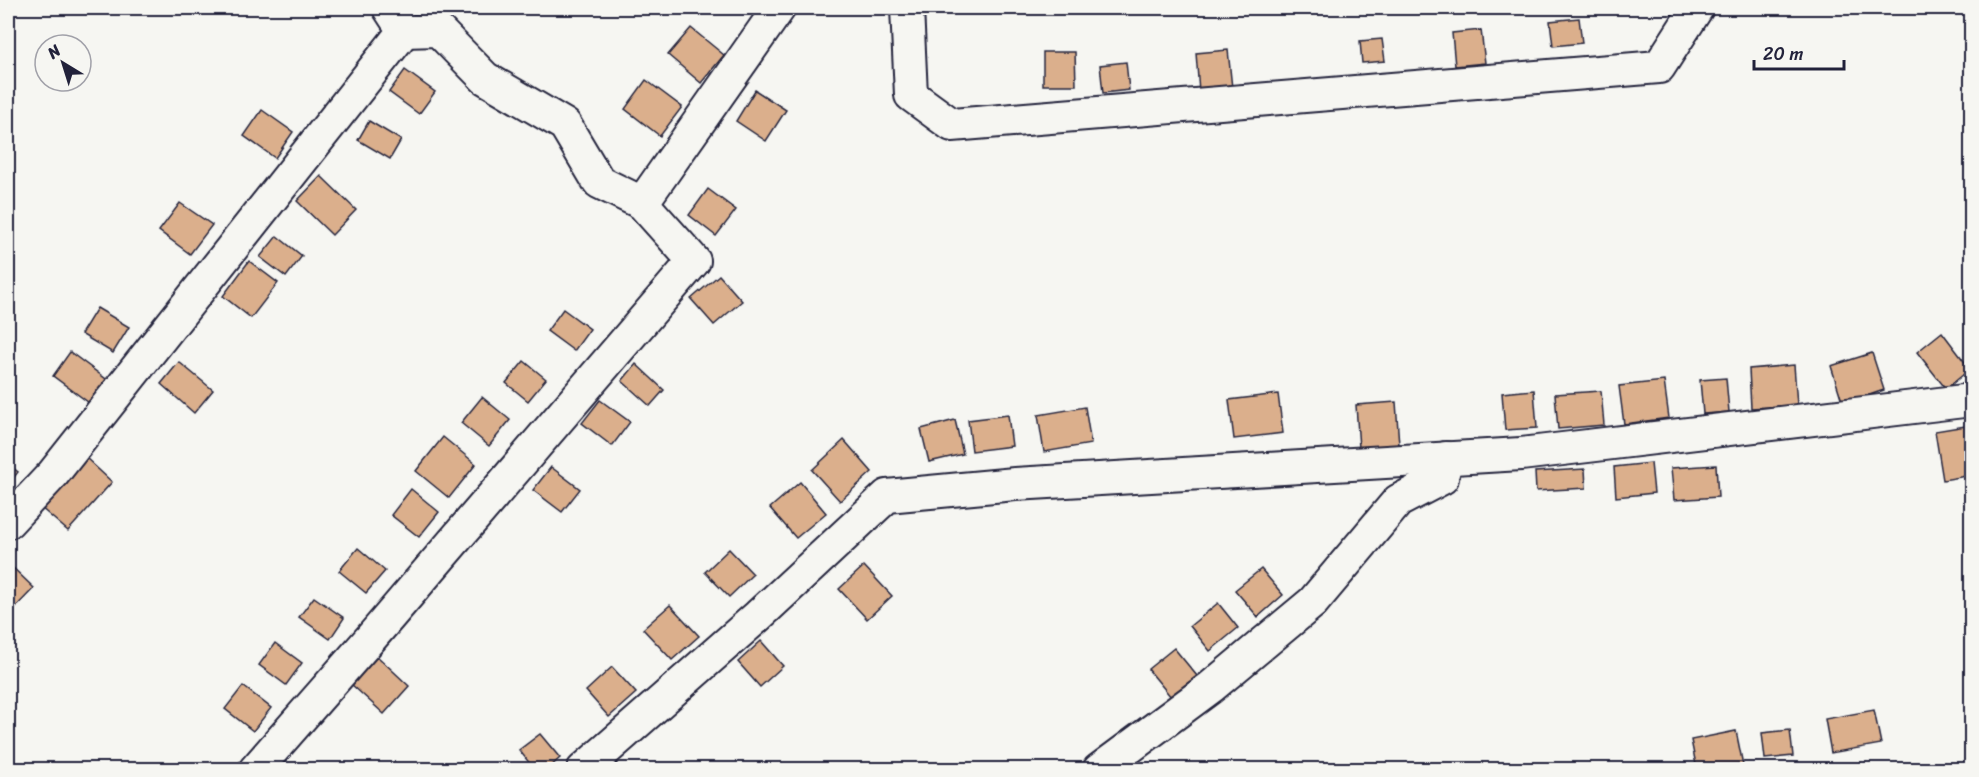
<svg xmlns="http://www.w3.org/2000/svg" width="1979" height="777" viewBox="0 0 1979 777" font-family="Sriracha,sans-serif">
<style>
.building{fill:#dbaf8c;stroke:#22223b;stroke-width:1.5}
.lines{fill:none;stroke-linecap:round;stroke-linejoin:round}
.minor-casing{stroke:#22223b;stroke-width:36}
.minor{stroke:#f6f6f2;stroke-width:32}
</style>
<rect width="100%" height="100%" fill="#f6f6f2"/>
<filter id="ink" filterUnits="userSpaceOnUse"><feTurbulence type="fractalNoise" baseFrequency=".0167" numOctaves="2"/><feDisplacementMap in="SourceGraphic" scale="12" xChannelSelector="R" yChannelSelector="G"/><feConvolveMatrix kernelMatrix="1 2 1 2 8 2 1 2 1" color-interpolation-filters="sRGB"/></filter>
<g filter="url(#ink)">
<g class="building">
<polygon points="1579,18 1582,43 1553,46 1550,21"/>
<polygon points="691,28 724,55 701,83 668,55"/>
<polygon points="1481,30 1485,63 1455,66 1452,33"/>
<polygon points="1382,39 1385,61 1362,63 1360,41"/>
<polygon points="1228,50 1232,88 1199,91 1196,53"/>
<polygon points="1043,52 1075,52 1076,85 1043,85"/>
<polygon points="1126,62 1129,90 1103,93 1100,65"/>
<polygon points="405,70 435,92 419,114 389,92"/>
<polygon points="646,80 682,107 660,136 625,109"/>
<polygon points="755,90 786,110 766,141 736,121"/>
<polygon points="262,110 293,132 275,158 244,136"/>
<polygon points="369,121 401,140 390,159 358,140"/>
<polygon points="321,176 356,210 332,235 297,201"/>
<polygon points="708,189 736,210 716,236 689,215"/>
<polygon points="180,203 212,225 190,254 159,231"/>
<polygon points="277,236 302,256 286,277 260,257"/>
<polygon points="249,261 278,283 251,318 223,296"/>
<polygon points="719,275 742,301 714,325 691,299"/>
<polygon points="97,308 129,327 113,353 81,334"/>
<polygon points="563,309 590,329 574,351 547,331"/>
<polygon points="1942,332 1970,369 1946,389 1917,352"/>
<polygon points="70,352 110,382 92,405 53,376"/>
<polygon points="1872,353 1884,390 1843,404 1831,366"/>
<polygon points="524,361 546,379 528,401 506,383"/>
<polygon points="179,362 213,390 194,413 161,384"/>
<polygon points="636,364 664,390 650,406 622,381"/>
<polygon points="1794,365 1797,405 1751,408 1749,369"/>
<polygon points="1726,378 1729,412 1703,414 1700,380"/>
<polygon points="1664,381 1669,418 1624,424 1619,386"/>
<polygon points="1534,390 1537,428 1505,430 1502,393"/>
<polygon points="1601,391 1604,425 1558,429 1555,394"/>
<polygon points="1278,394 1283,433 1234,439 1229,400"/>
<polygon points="482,397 510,420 489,446 461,423"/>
<polygon points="600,400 630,422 612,446 582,423"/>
<polygon points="1396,402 1399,445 1359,448 1356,405"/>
<polygon points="1085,407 1091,444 1044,452 1038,415"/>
<polygon points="1008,415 1012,446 972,451 968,420"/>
<polygon points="955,420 963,454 929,462 921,429"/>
<polygon points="1972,425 1972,475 1943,480 1935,431"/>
<polygon points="443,437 476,464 449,498 416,471"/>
<polygon points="844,440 872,472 840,501 812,470"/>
<polygon points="85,457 112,482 68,531 40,507"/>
<polygon points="1651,463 1654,493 1616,497 1614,467"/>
<polygon points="8,464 18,472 8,485"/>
<polygon points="1716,465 1718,497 1674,500 1671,468"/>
<polygon points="551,467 580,489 562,512 533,490"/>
<polygon points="1585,469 1586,488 1536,491 1535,472"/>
<polygon points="800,482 826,513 796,538 770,508"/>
<polygon points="411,489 439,512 419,537 391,515"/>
<polygon points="358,548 385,571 366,593 339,571"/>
<polygon points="729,549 753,574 729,597 705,572"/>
<polygon points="8,563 34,588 8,615"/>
<polygon points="864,566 892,596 867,619 839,589"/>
<polygon points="1261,569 1283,595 1258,617 1235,590"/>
<polygon points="314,597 344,618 330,639 299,617"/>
<polygon points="1218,603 1238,628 1210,651 1190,626"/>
<polygon points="670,605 699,636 672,660 643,629"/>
<polygon points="761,641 783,666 760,687 738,662"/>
<polygon points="275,643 302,663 286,685 259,665"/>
<polygon points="1174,648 1197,676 1171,697 1148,669"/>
<polygon points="377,656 409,686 384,714 351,684"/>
<polygon points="612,667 636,693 609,717 586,691"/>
<polygon points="243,686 271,708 253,731 225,709"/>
<polygon points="1874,710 1881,744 1831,753 1825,719"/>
<polygon points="1790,730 1793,756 1765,759 1762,733"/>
<polygon points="1736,731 1744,770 1697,770 1691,740"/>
<polygon points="540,734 560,758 547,770 535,770 519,750"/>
</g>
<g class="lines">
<g class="minor-casing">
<g id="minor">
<polyline points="907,8 911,95 952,125 1659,67 1697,8"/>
<polyline points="642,203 779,8"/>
<polyline points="8,522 53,474 404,31 389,8"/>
<polyline points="255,770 370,639 694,261 642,203 599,182 565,125 485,78 438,30 404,31"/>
<polyline points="583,770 758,616 887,496 1015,484 1521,454 1972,400"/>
<polyline points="1099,770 1211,687 1313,602 1398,501 1442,478 1446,458"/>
</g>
</g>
<use href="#minor" class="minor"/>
</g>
</g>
<rect width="1979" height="777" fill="none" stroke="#f6f6f2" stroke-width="30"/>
<rect x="15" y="15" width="1949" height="747" fill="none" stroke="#22223b" stroke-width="2" filter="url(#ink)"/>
<g transform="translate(63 63) rotate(322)"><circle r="28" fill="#f6f6f2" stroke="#a1a1a9" stroke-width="1.5"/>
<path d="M0-4.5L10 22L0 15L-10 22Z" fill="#22223b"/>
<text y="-9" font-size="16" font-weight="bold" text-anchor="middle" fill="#22223b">N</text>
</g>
<path d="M1754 60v9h90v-9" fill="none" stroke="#22223b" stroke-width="3"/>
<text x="1763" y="60" font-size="18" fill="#22223b" stroke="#f6f6f2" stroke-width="4.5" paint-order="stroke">20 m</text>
</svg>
